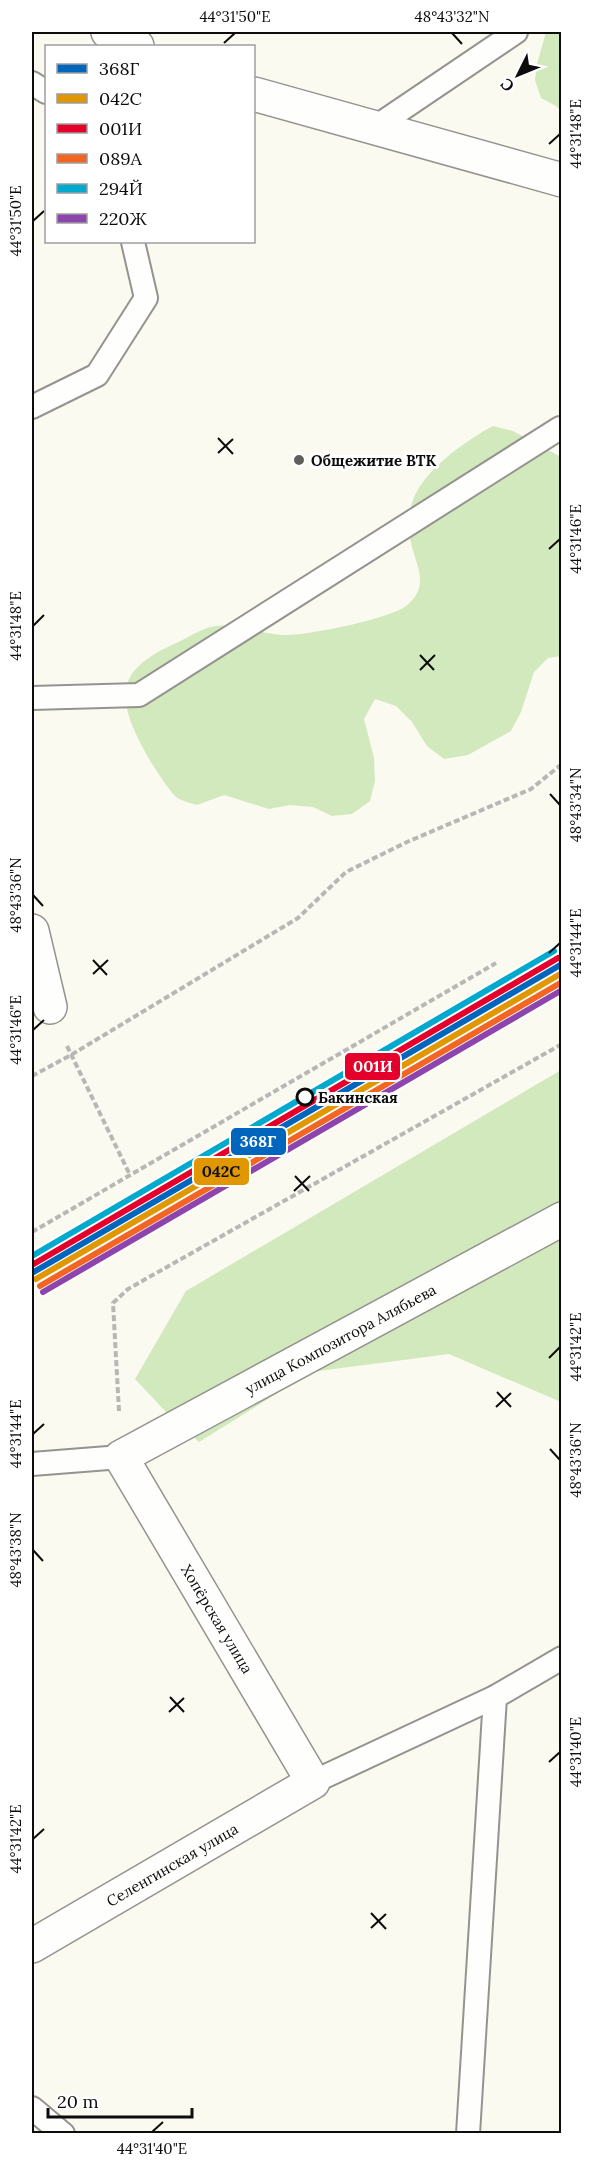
<svg xmlns="http://www.w3.org/2000/svg" width="593" height="2165" viewBox="0 0 593 2165" font-family="Lora,serif">
<style>
.forest{fill:#d1e9bd}
.lines{fill:none;stroke-linecap:round;stroke-linejoin:round}
.lane-casing{stroke:#94938f;stroke-width:26}
.street-casing{stroke:#94938f;stroke-width:36}
.path{stroke:#b7b7b5;stroke-width:4;stroke-dasharray:6 3;stroke-linecap:butt}
.lane{stroke:#fefefd;stroke-width:22}
.street{stroke:#fefefd;stroke-width:33}
.rail-1-casing{stroke:#fff;stroke-width:10}
.rail-2-casing{stroke:#fff;stroke-width:10}
.rail-3-casing{stroke:#fff;stroke-width:10}
.rail-4-casing{stroke:#fff;stroke-width:10}
.rail-5-casing{stroke:#fff;stroke-width:10}
.rail-6-casing{stroke:#fff;stroke-width:10}
.rail-1{stroke:#0065bd;stroke-width:6}
.rail-2{stroke:#e09701;stroke-width:6}
.rail-3{stroke:#e4002b;stroke-width:6}
.rail-4{stroke:#f26522;stroke-width:6}
.rail-5{stroke:#00a9ce;stroke-width:6}
.rail-6{stroke:#8e44ad;stroke-width:6}
.ticks{fill:none;stroke:#0c0c0c;stroke-width:2}
.poi-dot{fill:#605f5c;stroke:#fff;stroke-width:2}
.stop-dot{fill:#fff;stroke:#0c0c0c;stroke-width:3}
.labels{text-anchor:middle;dominant-baseline:central;stroke-width:6;stroke-linejoin:round;paint-order:stroke}
.poi-label{font-size:15px;font-weight:bold;fill:#0c0c0c;stroke:#fff;text-anchor:start}
.stop-label{font-size:15px;font-weight:bold;fill:#0c0c0c;stroke:#fff;text-anchor:start}
.street-label{font-size:15px;fill:#0c0c0c;stroke:#fff}
.line-badge{stroke:#fff;stroke-width:2}
.badge-label{font-size:16px;text-anchor:middle;font-weight:bold;fill:#fff}
.pale-badge-label{font-size:16px;text-anchor:middle;font-weight:bold;fill:#111}
.neatline{fill:none;stroke:#0c0c0c;stroke-width:2}
.ticks-label{font-size:15px;text-anchor:middle;fill:#0c0c0c}
</style>
<rect width="100%" height="100%" fill="#fbfaf0"/>
<g class="forest">
<polygon points="546,32 561,32 561,111 556,106 541,98 535,80 537,64"/>
<path d="M493,426L513,431L561,457V656L548,658L534,672L521,712L511,731L468,755L444,759L427,746L412,722L396,706L375,699L364,719L374,758L375,781L370,801L352,814L332,816L313,807L290,805L269,809L224,795L197,805C191,803 181,801 176,797C167,788 149,760 143,748C115,695 117,670 174,644C188,638 201,628 216,626C238,623 261,634 283,635C305,636 390,619 406,606C431,586 416,566 411,543C408,530 408,516 412,503C421,472 465,441 493,426Z"/>
<polygon points="561,1070 561,1402 449,1354 311,1372 199,1442 166,1412 135,1379 186,1291"/>
</g>
<g class="lines">
<g class="lane-casing">
<g id="lane">
<polyline points="32,83 46,92"/>
<polyline points="374,128 516,32"/>
<polyline points="32,407 97,375 146,298 133,242"/>
<polyline points="32,698 139,695 560,428"/>
<polyline points="32,1464 121,1457"/>
<polyline points="313,1782 495,1697 562,1658"/>
<polyline points="32,2108 63,2134"/>
<polyline points="468,2134 495,1697"/>
</g>
</g>
<g class="street-casing">
<g id="street">
<polyline points="108,32 137,46"/>
<polyline points="254,94 562,180"/>
<polyline points="32,931 50,1007"/>
<path id="s1" d="M32,1946L313,1782L121,1457L562,1219"/>
</g>
</g>
<g class="path">
<polyline points="67,1046 130,1175"/>
<polyline points="32,1076 71,1055 298,918 346,872 407,842 531,789 562,764"/>
<polyline points="32,1232 496,963"/>
<polyline points="119,1411 113,1303 128,1289 562,1044"/>
</g>
<use href="#lane" class="lane"/>
<use href="#street" class="street"/>
<g class="rail-1-casing">
<polyline id="rail-1" points="32,1273 562,964"/>
</g>
<g class="rail-2-casing">
<polyline id="rail-2" points="36,1279 562,973"/>
</g>
<g class="rail-3-casing">
<polyline id="rail-3" points="32,1265 558,958"/>
</g>
<g class="rail-4-casing">
<polyline id="rail-4" points="40,1286 562,982"/>
</g>
<g class="rail-5-casing">
<polyline id="rail-5" points="32,1256 554,951"/>
</g>
<g class="rail-6-casing">
<polyline id="rail-6" points="43,1292 562,990"/>
</g>
<use href="#rail-1" class="rail-1"/>
<use href="#rail-2" class="rail-2"/>
<use href="#rail-3" class="rail-3"/>
<use href="#rail-4" class="rail-4"/>
<use href="#rail-5" class="rail-5"/>
<use href="#rail-6" class="rail-6"/>
</g>
<path class="ticks" d="M452,33L462,44M224,43L235,33M549,144L560,134M33,221L44,211M218,438L233,454M218,453L233,439M549,549L560,539M33,626L44,615M420,655L434,670M420,670L435,655M550,794L560,805M33,895L43,906M549,953L560,943M93,960L107,975M93,974L108,960M33,1030L44,1020M295,1176L309,1191M294,1191L310,1176M549,1358L560,1347M497,1392L511,1407M496,1407L511,1393M33,1434L44,1424M550,1449L560,1460M33,1550L43,1561M170,1697L184,1712M169,1712L184,1698M549,1762L560,1752M33,1839L44,1829M371,1913L386,1929M371,1928L386,1914M152,2132L163,2122"/>
<circle class="poi-dot" cx="299" cy="460" r="6"/>
<circle class="stop-dot" cx="305" cy="1097" r="8"/>
<g class="labels">
<g class="poi-label">
<text x="311" y="460">Общежитие ВТК</text>
</g>
<g class="stop-label">
<text x="318" y="1097">Бакинская</text>
</g>
<g class="street-label">
<text stroke="none"><textPath href="#s1" startOffset="952">улица Композитора Алябьева</textPath></text>
<text transform="translate(217 1619) rotate(59)">Хопёрская улица</text>
<text stroke="none"><textPath href="#s1" startOffset="162">Селенгинская улица</textPath></text>
</g>
</g>
<g class="line-badge">
<rect x="344" y="1052" width="57" height="29" rx="6" fill="#e4002b"/>
<rect x="230" y="1127" width="57" height="29" rx="6" fill="#0065bd"/>
<rect x="193" y="1157" width="57" height="29" rx="6" fill="#e09701"/>
</g>
<g class="badge-label">
<text x="373" y="1072">001И</text>
<text x="258" y="1147">368Г</text>
</g>
<g class="pale-badge-label">
<text x="221" y="1177">042С</text>
</g>
<rect width="593" height="2165" fill="none" stroke="#ffffff" stroke-width="66"/>
<rect x="45" y="45" width="210" height="198" fill="#ffffff" stroke="#9e9e9e" stroke-width="1.5"/>
<rect x="57" y="64" width="30" height="9" fill="#0065bd" stroke="#9e9e9e" stroke-width="1.5"/>
<text x="99" y="75" font-size="18" fill="#0c0c0c">368Г</text>
<rect x="57" y="94" width="30" height="9" fill="#e09701" stroke="#9e9e9e" stroke-width="1.5"/>
<text x="99" y="105" font-size="18" fill="#0c0c0c">042С</text>
<rect x="57" y="124" width="30" height="9" fill="#e4002b" stroke="#9e9e9e" stroke-width="1.5"/>
<text x="99" y="135" font-size="18" fill="#0c0c0c">001И</text>
<rect x="57" y="154" width="30" height="9" fill="#f26522" stroke="#9e9e9e" stroke-width="1.5"/>
<text x="99" y="165" font-size="18" fill="#0c0c0c">089А</text>
<rect x="57" y="184" width="30" height="9" fill="#00a9ce" stroke="#9e9e9e" stroke-width="1.5"/>
<text x="99" y="195" font-size="18" fill="#0c0c0c">294Й</text>
<rect x="57" y="214" width="30" height="9" fill="#8e44ad" stroke="#9e9e9e" stroke-width="1.5"/>
<text x="99" y="225" font-size="18" fill="#0c0c0c">220Ж</text>
<g transform="translate(518 75) rotate(227)" stroke="#ffffff" stroke-width="4.5" paint-order="stroke">
<path d="M0-4.5L10 22L0 15L-10 22Z" fill="#0c0c0c"/>
<text y="-9" font-size="16" font-weight="bold" text-anchor="middle" fill="#0c0c0c">С</text>
</g>
<path d="M48 2108v9h144v-9" fill="none" stroke="#0c0c0c" stroke-width="3"/>
<text x="57" y="2108" font-size="18" fill="#0c0c0c" stroke="#ffffff" stroke-width="4.5" paint-order="stroke">20 m</text>
<rect x="33" y="33" width="527" height="2099" class="neatline"/>
<g class="ticks-label">
<text x="235" y="22">44°31'50"E</text>
<text x="452" y="22">48°43'32"N</text>
<text transform="translate(576 134) rotate(-90)" y="5">44°31'48"E</text>
<text transform="translate(16 221) rotate(-90)" y="5">44°31'50"E</text>
<text transform="translate(576 539) rotate(-90)" y="5">44°31'46"E</text>
<text transform="translate(16 626) rotate(-90)" y="5">44°31'48"E</text>
<text transform="translate(576 805) rotate(-90)" y="5">48°43'34"N</text>
<text transform="translate(16 895) rotate(-90)" y="5">48°43'36"N</text>
<text transform="translate(576 943) rotate(-90)" y="5">44°31'44"E</text>
<text transform="translate(16 1030) rotate(-90)" y="5">44°31'46"E</text>
<text transform="translate(576 1347) rotate(-90)" y="5">44°31'42"E</text>
<text transform="translate(16 1434) rotate(-90)" y="5">44°31'44"E</text>
<text transform="translate(576 1460) rotate(-90)" y="5">48°43'36"N</text>
<text transform="translate(16 1550) rotate(-90)" y="5">48°43'38"N</text>
<text transform="translate(576 1752) rotate(-90)" y="5">44°31'40"E</text>
<text transform="translate(16 1839) rotate(-90)" y="5">44°31'42"E</text>
<text x="152" y="2154">44°31'40"E</text>
</g>
</svg>
